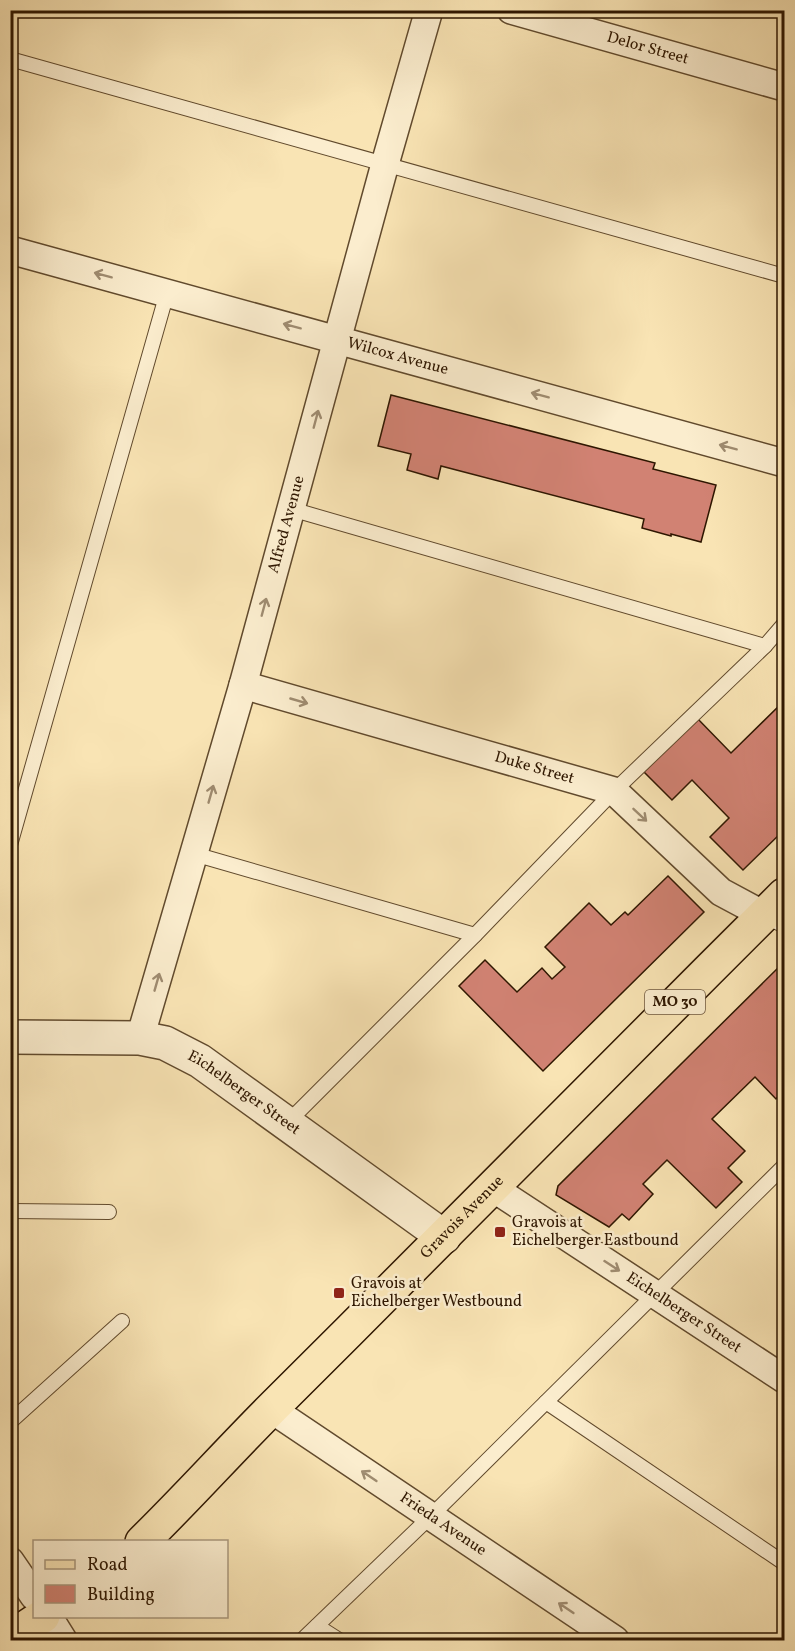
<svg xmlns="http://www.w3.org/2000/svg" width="795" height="1651" viewBox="0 0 795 1651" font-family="Vollkorn,serif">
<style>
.building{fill:#d18273;stroke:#2e1600;stroke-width:1.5}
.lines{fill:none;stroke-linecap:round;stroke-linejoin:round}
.service-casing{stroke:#614a2d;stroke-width:16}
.minor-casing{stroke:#614a2d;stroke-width:30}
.tertiary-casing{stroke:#614a2d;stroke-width:36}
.primary-casing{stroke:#2e1600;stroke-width:36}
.service{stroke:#fbedce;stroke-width:14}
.minor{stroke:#fbedce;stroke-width:27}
.tertiary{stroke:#fbedce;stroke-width:33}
.primary{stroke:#f9e4b4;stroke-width:33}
.oneway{stroke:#9f8c71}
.poi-dot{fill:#8f2418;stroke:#fbedce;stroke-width:2}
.labels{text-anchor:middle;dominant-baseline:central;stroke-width:5;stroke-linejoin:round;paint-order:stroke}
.shield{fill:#fbedce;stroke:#6c563e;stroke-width:1.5}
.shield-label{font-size:15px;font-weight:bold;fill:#2e1600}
.street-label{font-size:16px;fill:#2e1600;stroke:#fbedce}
.poi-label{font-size:16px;fill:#2e1600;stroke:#fbedce;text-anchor:start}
</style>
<rect width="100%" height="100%" fill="#f9e4b4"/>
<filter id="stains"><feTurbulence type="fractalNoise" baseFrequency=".00333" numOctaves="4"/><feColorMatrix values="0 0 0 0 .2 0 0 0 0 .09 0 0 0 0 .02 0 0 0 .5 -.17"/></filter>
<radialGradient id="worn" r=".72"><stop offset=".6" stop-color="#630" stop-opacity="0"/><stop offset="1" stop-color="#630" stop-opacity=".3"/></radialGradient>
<g class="building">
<polygon points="391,395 655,463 653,469 716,485 701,542 671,534 671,536 642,528 644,519 441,466 438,479 407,470 411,454 378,446"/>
<polygon points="784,701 784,830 743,870 710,837 729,818 692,780 672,800 643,771 697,718 731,753"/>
<polygon points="668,876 704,912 543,1071 459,986 485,960 517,992 542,968 552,979 565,967 545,947 589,903 611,925 625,912 628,915"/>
<polygon points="784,962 784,1090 776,1099 755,1077 712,1119 745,1151 728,1168 742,1182 716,1208 667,1160 643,1184 653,1194 629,1220 622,1214 609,1227 556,1195 558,1186"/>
</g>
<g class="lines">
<g class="service-casing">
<g id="service">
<polyline points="10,59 784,276"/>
<polyline points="291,509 765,646"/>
<polyline points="10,845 167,293"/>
<polyline points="194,854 475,935"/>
<polyline points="764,915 784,926"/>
<polyline points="286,1124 475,935 614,791 765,646 784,624"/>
<polyline points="10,1211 109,1212"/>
<polyline points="546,1402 784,1563"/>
<polyline points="10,1422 122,1321"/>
<polyline points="317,1626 339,1640"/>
<polyline points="302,1640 430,1517 784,1166"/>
</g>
</g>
<g class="minor-casing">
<g id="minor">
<path id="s1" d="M511,10L784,87"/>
<path id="s2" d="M10,250L784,463"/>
<path id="s3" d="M243,685L614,791L721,892L764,915"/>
<path id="s4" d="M140,1038L243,685L385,164L429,10"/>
<path id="s5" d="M493,1188L784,1379"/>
<path id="s6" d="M271,1409L615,1640"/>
<polyline points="10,1561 34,1596"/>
<polyline points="48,1616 63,1640"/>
</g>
</g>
<g class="tertiary-casing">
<g id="tertiary">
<path id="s7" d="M10,1037L140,1038L165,1043L200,1061L444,1237"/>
</g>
</g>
<g class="primary-casing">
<g id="primary">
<path id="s8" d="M142,1542C187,1498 229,1451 273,1407C444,1237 613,1065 784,895"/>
<polyline points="10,1638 43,1616"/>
</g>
</g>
<use href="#service" class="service"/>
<use href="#minor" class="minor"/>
<use href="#tertiary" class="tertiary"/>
<use href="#primary" class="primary"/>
</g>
<defs><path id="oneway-shaft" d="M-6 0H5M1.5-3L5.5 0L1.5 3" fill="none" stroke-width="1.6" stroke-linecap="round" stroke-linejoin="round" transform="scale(1.5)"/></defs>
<g class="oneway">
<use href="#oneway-shaft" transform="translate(103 275) rotate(-165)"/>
<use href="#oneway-shaft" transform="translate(292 326) rotate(-165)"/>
<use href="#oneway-shaft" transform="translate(540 395) rotate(-165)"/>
<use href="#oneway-shaft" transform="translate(316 419) rotate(-75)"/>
<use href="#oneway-shaft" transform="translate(728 447) rotate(-165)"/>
<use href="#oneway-shaft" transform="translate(264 607) rotate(-75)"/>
<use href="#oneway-shaft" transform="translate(299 701) rotate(16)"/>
<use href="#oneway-shaft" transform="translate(211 794) rotate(-74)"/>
<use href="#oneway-shaft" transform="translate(640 815) rotate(43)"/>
<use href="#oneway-shaft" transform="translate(157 982) rotate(-74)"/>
<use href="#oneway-shaft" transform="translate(612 1266) rotate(33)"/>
<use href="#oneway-shaft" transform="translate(369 1476) rotate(-146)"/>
<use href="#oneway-shaft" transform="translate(566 1608) rotate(-146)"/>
</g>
<g class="poi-dot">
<rect x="494" y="1226" width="12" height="12" rx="3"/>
<rect x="333" y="1287" width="12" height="12" rx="3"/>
</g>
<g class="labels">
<rect class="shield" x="645" y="990" width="60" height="24" rx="4.5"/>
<g class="shield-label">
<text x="675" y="1002">MO 30</text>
</g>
<g class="street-label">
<text stroke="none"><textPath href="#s1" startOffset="142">Delor Street</textPath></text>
<text stroke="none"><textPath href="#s2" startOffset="402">Wilcox Avenue</textPath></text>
<text stroke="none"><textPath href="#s4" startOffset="534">Alfred Avenue</textPath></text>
<text stroke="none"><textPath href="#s3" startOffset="303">Duke Street</textPath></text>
<text stroke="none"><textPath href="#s7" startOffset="249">Eichelberger Street</textPath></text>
<text stroke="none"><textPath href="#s8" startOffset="456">Gravois Avenue</textPath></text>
<text stroke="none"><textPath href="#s5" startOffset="228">Eichelberger Street</textPath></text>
<text stroke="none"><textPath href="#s6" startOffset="207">Frieda Avenue</textPath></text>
</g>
<g class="poi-label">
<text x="512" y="1223">Gravois at<tspan x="512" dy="18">Eichelberger Eastbound</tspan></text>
<text x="351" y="1284">Gravois at<tspan x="351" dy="18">Eichelberger Westbound</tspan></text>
</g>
</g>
<rect width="795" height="1651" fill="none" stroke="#f9e4b4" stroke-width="36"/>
<rect x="12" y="12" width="771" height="1627" fill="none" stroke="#2e1600" stroke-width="3"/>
<rect x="18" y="18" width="759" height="1615" fill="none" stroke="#2e1600" stroke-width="1.5"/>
<rect x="33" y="1540" width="195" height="78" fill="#fbedce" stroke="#a9977c" stroke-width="1.5"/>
<rect x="45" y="1560" width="30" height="9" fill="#f9e4b4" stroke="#a9977c" stroke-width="1.5"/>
<text x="87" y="1570" font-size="18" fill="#2e1600">Road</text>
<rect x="45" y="1585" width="30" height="18" fill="#d18273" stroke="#a9977c" stroke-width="1.5"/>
<text x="87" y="1600" font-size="18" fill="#2e1600">Building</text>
<rect width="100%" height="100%" filter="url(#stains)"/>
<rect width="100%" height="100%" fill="url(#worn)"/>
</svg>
